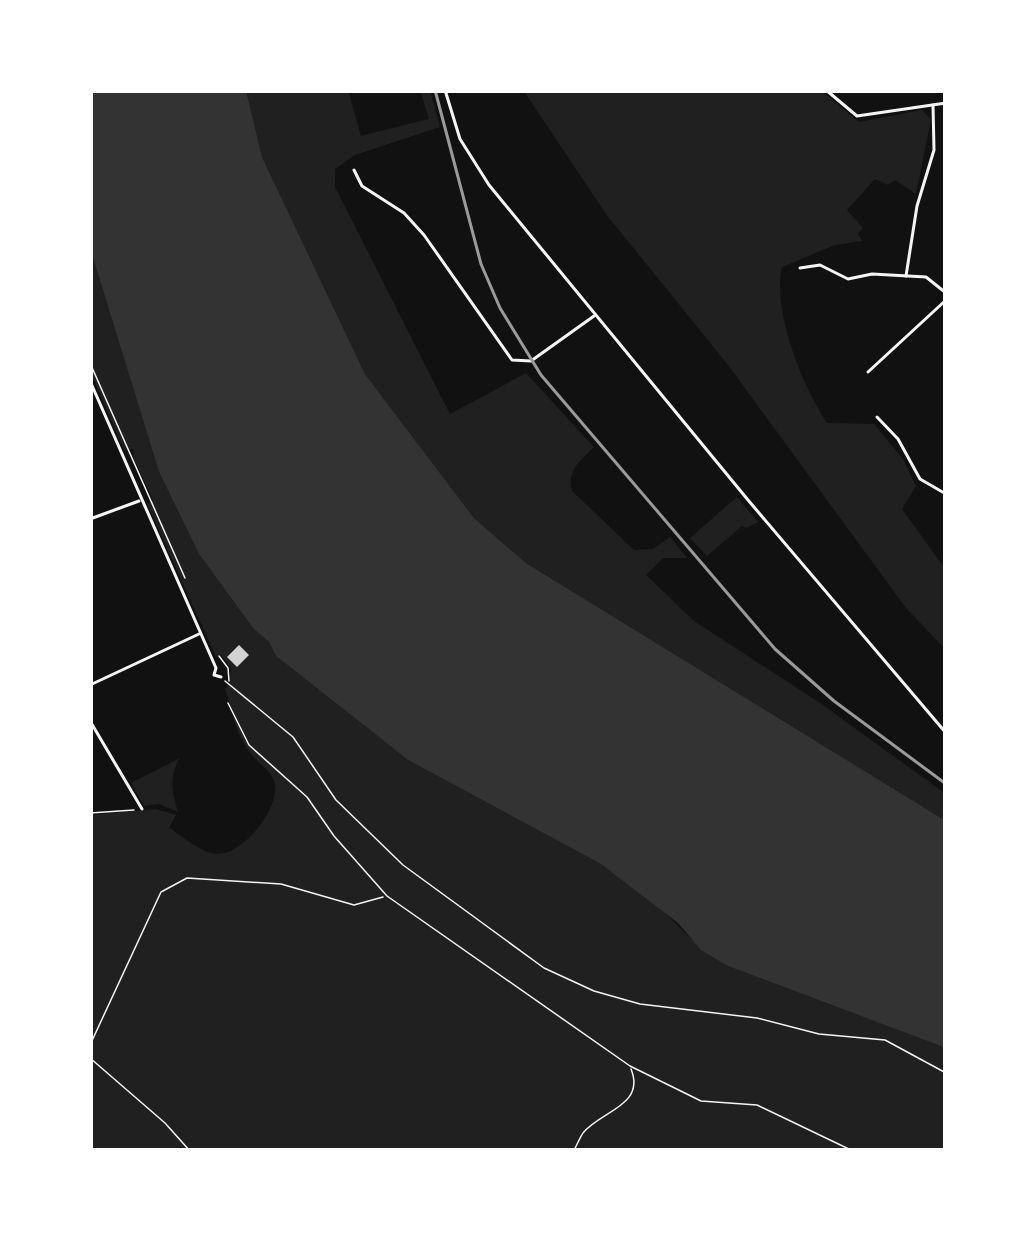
<svg xmlns="http://www.w3.org/2000/svg" width="1036" height="1241" viewBox="0 0 1036 1241" font-family="'Sofia Sans Condensed',sans-serif">
<style>
.green{fill:#202020}
.water{fill:#333}
.building{fill:#d3d3d3}
.lines{fill:none;stroke-linecap:round;stroke-linejoin:round}
.path{stroke:#f5f5f5;stroke-width:1.5}
.minor{stroke:#f5f5f5;stroke-width:3}
.tertiary{stroke:#f5f5f5;stroke-width:3}
.rail{stroke:#9a9a9a;stroke-width:3}
</style>
<rect width="100%" height="100%" fill="#111"/>
<g class="green">
<path d="M246,90H348L361,136L429,119L420,90H430L440,127L355,155L335,169V187L450,414L526,373L594,447C580,461 567,470 572,491L634,550L653,549L670,537L687,558H663L646,575L694,621L820,703L946,794V821L526,563L474,518L365,374L262,157Z"/>
<path d="M523,90H820L859,122L922,110L931,119L916,194L895,180L888,185L875,179L847,210L863,228L858,234L862,241L835,245L782,267C772,312 803,387 827,423L874,424L903,459L916,486L902,509L946,570V650L906,608L728,365L606,214Z"/>
<path d="M90,248L159,472L199,554L253,628L269,642L276,656L408,760L601,864L652,900L690,938L728,966L946,1048V1151H90V815L156,809L176,815L169,828C182,836 204,855 219,854C245,853 285,803 273,778C267,767 254,760 248,750C234,730 233,710 225,689L230,683L231,668L221,655L216,657L147,504L153,500L133,457L134,449L124,450L90,371Z"/>
<polygon points="737,497 758,522 746,528 742,526 707,556 690,538"/>
<path d="M180,758C168,778 172,791 178,812L159,804L144,806L131,783Z"/>
</g>
<polygon class="water" points="90,90 246,90 262,157 365,374 474,518 526,563 946,821 946,1048 728,966 701,950 678,923 601,864 408,760 276,656 269,642 253,628 199,554 159,472 90,248"/>
<polygon class="building" points="239,645 249,655 237,667 227,657"/>
<g class="lines">
<g class="path">
<polyline points="90,363 185,578"/>
<polyline points="219,656 228,668 229,681"/>
<polyline points="225,681 293,737 336,800 403,865 544,968 594,991 640,1004 757,1018 819,1034 885,1040 946,1073"/>
<polyline points="228,703 249,745 307,797 334,836 387,896 630,1066 701,1101 757,1105 853,1151"/>
<polyline points="90,813 134,810"/>
<polyline points="90,1045 161,892 187,878 281,884 354,905 383,897"/>
<polyline points="90,1058 165,1123 190,1151"/>
<path d="M574,1151C574,1150 582,1134 583,1133C600,1111 646,1106 631,1069"/>
</g>
<g class="minor">
<polyline points="826,90 857,116 946,103"/>
<polyline points="354,170 362,186 404,213 424,235 512,360 531,361 594,316"/>
<polyline points="800,268 820,265 848,279 872,274 926,277 946,293"/>
<polyline points="906,276 917,206 934,150 933,105"/>
<polyline points="868,372 946,300"/>
<polyline points="90,381 216,668 214,675 221,677"/>
<polyline points="877,417 898,439 920,479 946,494"/>
<polyline points="90,519 139,501"/>
<polyline points="90,685 199,634"/>
<polyline points="90,721 142,809"/>
</g>
<polyline class="tertiary" points="445,90 460,139 489,185 748,500 946,733"/>
<polyline class="rail" points="435,90 481,264 500,308 541,375 775,649 834,701 946,784"/>
</g>
<rect width="1036" height="1241" fill="none" stroke="#ffffff" stroke-width="186"/>
</svg>
